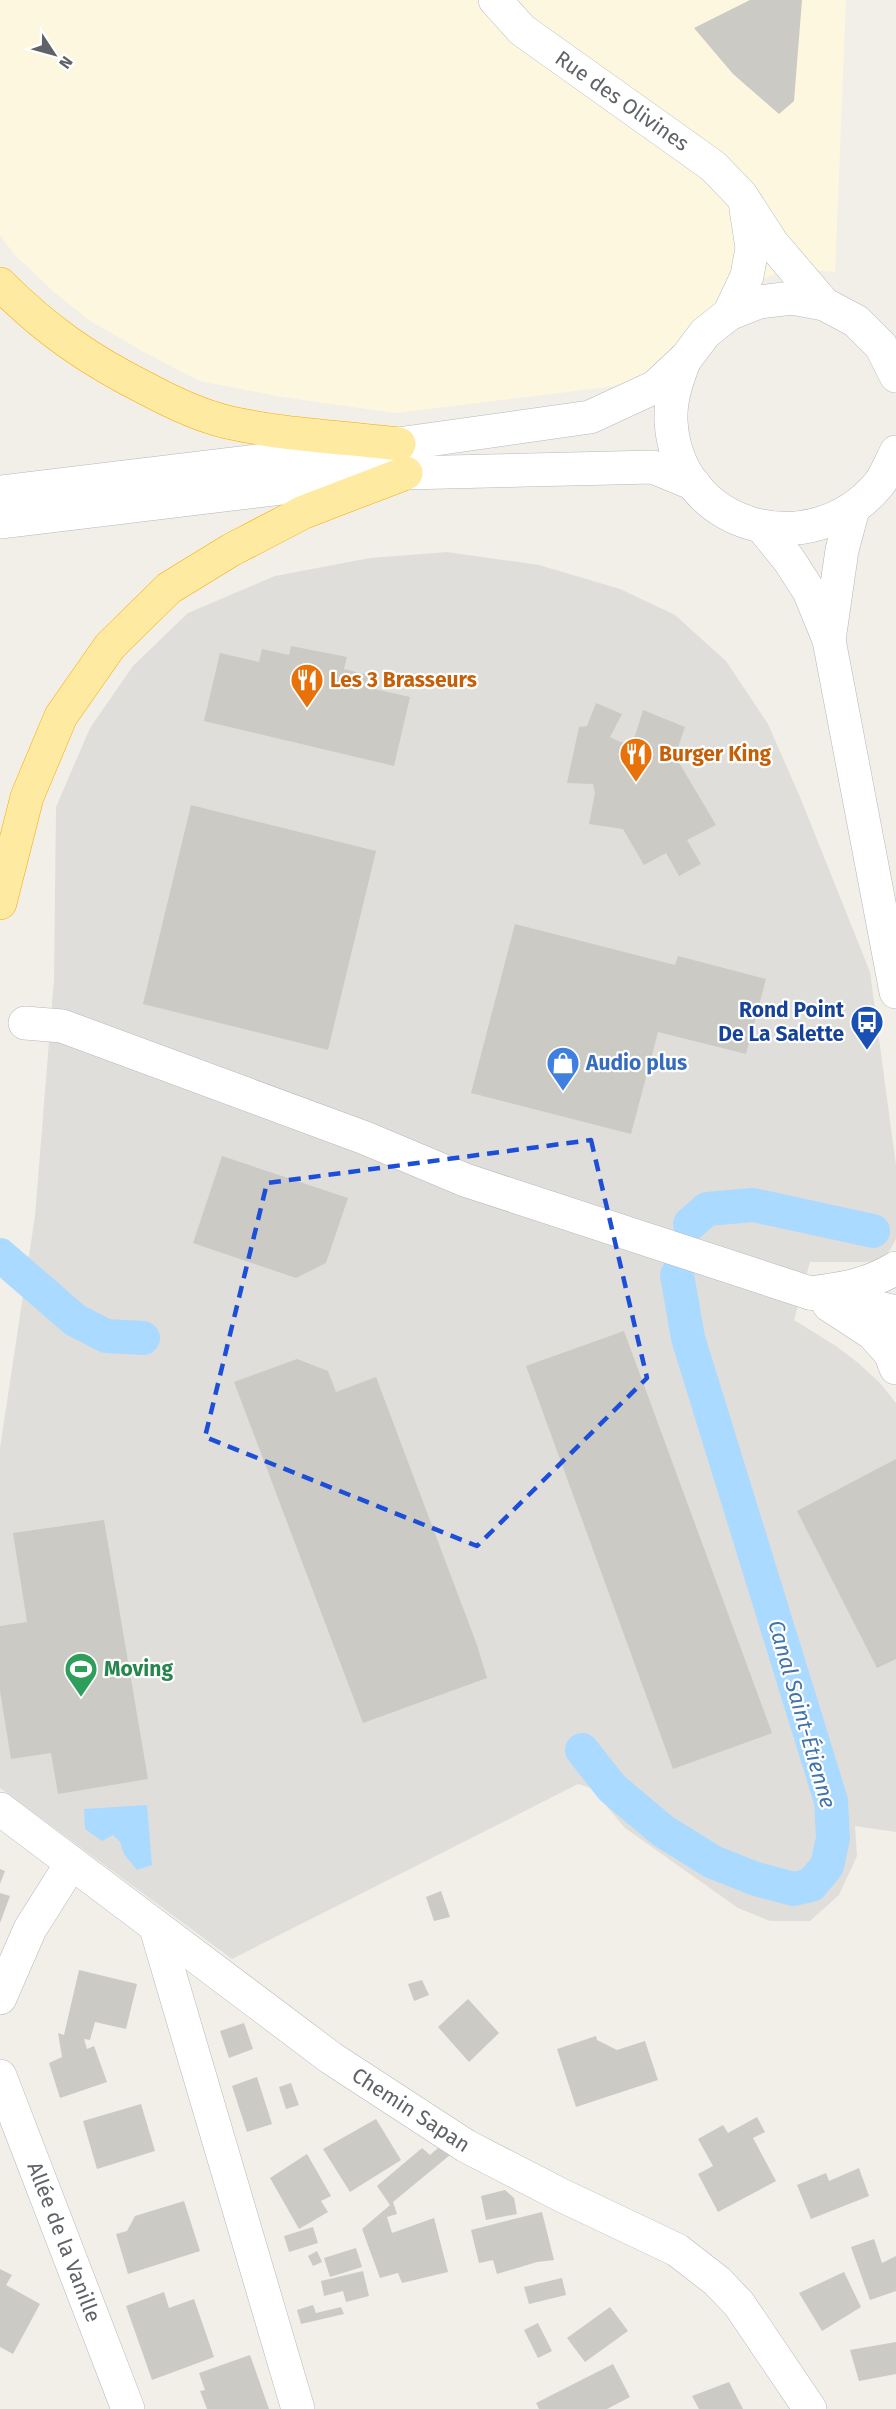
<svg xmlns="http://www.w3.org/2000/svg" width="896" height="2409" viewBox="0 0 896 2409" font-family="'Fira Sans',sans-serif">
<style>
.commercial{fill:#fef7e0}
.industrial{fill:#e0deda}
.water{fill:#aadaff}
.lines{fill:none;stroke-linecap:round;stroke-linejoin:round}
.canal{stroke:#aadaff;stroke-width:34}
.building{fill:#cccac5}
.minor-casing{stroke:#b5b8bc;stroke-width:34}
.tertiary-casing{stroke:#b5b8bc;stroke-width:34}
.trunk-casing{stroke:#f9ab00;stroke-width:34}
.minor{stroke:#fff;stroke-width:33}
.tertiary{stroke:#fff;stroke-width:33}
.trunk{stroke:#feeaa1;stroke-width:33}
.marked{fill:none;stroke:#1d4ed8;stroke-width:4.5;stroke-dasharray:12 8;stroke-linejoin:round}
.labels{text-anchor:middle;dominant-baseline:central;stroke-width:4.5;stroke-linejoin:round;paint-order:stroke}
.street-label{font-size:21px;fill:#5f6368;stroke:#fff}
.food-label{font-size:21px;font-weight:bold;fill:#c56008;stroke:#fff;text-anchor:start}
.transit-label{font-size:21px;font-weight:bold;fill:#164399;stroke:#fff;text-anchor:end}
.shop-label{font-size:21px;font-weight:bold;fill:#366cbe;stroke:#fff;text-anchor:start}
.leisure-label{font-size:21px;font-weight:bold;fill:#27864d;stroke:#fff;text-anchor:start}
.water-label{font-size:22px;font-style:italic;fill:#4174aa;stroke:#fff}
</style>
<rect width="100%" height="100%" fill="#f1efe8"/>
<polygon class="commercial" points="0,0 846,0 835,272 813,270 776,274 746,284 645,378 608,387 395,413 282,397 200,381 142,351 89,320 54,292 14,254 0,235"/>
<polygon class="industrial" points="447,552 539,565 620,589 675,615 726,661 768,724 800,797 870,972 896,1165 896,1239 887,1255 877,1262 810,1262 794,1320 836,1346 857,1362 879,1382 896,1403 896,1832 855,1826 857,1856 839,1895 810,1921 770,1921 738,1908 625,1828 591,1788 578,1784 232,1959 0,1788 0,1448 35,1216 54,979 56,807 90,728 133,666 188,613 275,576 370,558"/>
<polygon class="water" points="147,1805 152,1865 137,1870 124,1854 120,1842 113,1835 102,1841 85,1829 84,1809"/>
<g class="lines">
<g class="canal">
<polyline points="690,1224 707,1209 753,1205 873,1231"/>
<polyline points="0,1255 75,1320 106,1336 143,1338"/>
<polyline points="582,1750 612,1788 663,1831 713,1862 756,1879 794,1889 811,1885 827,1866 833,1838 831,1801 688,1338 677,1275"/>
</g>
</g>
<g class="building">
<polygon points="750,0 802,0 794,101 779,114 733,74 694,28"/>
<polygon points="291,646 347,657 344,669 368,675 366,687 410,697 394,766 204,721 220,653 259,662 262,649 289,655"/>
<polygon points="596,703 622,714 610,737 620,742 628,742 635,736 643,710 685,727 675,756 716,825 687,840 701,864 679,876 666,853 644,865 623,829 589,824 595,793 593,784 567,783 579,727 587,726"/>
<polygon points="191,805 376,851 328,1050 143,1004"/>
<polygon points="515,924 675,965 678,956 766,979 746,1054 658,1032 631,1134 471,1093"/>
<polygon points="222,1156 348,1198 326,1263 296,1278 193,1243"/>
<polygon points="624,1331 772,1733 673,1769 526,1366"/>
<polygon points="297,1359 328,1371 336,1392 376,1377 477,1645 487,1678 363,1723 234,1382"/>
<polygon points="896,1459 896,1659 877,1668 797,1511"/>
<polygon points="104,1520 148,1779 58,1794 51,1753 11,1759 0,1691 0,1626 27,1622 13,1533"/>
<polygon points="0,1869 5,1871 0,1884"/>
<polygon points="441,1891 450,1917 434,1921 426,1897"/>
<polygon points="0,1893 10,1896 0,1923"/>
<polygon points="79,1970 137,1984 126,2029 95,2022 90,2040 84,2039 87,2049 94,2046 107,2082 60,2098 49,2063 62,2057 58,2033 64,2035"/>
<polygon points="422,1980 429,1995 414,2001 408,1984"/>
<polygon points="468,1999 499,2033 469,2062 438,2027"/>
<polygon points="244,2023 253,2049 229,2058 220,2031"/>
<polygon points="596,2036 597,2040 617,2050 645,2041 658,2080 576,2107 557,2049"/>
<polygon points="257,2077 272,2124 247,2132 232,2086"/>
<polygon points="291,2083 299,2105 286,2109 279,2087"/>
<polygon points="141,2104 155,2151 97,2169 83,2121"/>
<polygon points="757,2117 765,2132 753,2138 776,2181 718,2212 698,2174 713,2166 698,2139 723,2125 728,2133"/>
<polygon points="376,2119 401,2160 350,2192 323,2149"/>
<polygon points="422,2148 430,2155 438,2148 450,2155 393,2202 397,2214 387,2217 392,2233 434,2218 448,2272 402,2283 398,2273 380,2278 362,2229 390,2205 377,2186"/>
<polygon points="307,2154 331,2196 321,2201 328,2212 299,2229 270,2178"/>
<polygon points="859,2168 869,2196 811,2219 797,2185 826,2173 829,2181"/>
<polygon points="505,2190 514,2198 517,2214 486,2220 481,2196"/>
<polygon points="184,2201 200,2251 128,2274 116,2234 127,2231 135,2216"/>
<polygon points="542,2212 554,2260 537,2262 497,2274 493,2260 479,2263 471,2230"/>
<polygon points="313,2227 318,2243 289,2252 284,2236"/>
<polygon points="874,2239 882,2263 896,2256 896,2291 870,2300 851,2247"/>
<polygon points="356,2248 362,2267 330,2277 324,2258"/>
<polygon points="317,2251 322,2262 313,2266 308,2256"/>
<polygon points="0,2269 12,2275 6,2285 40,2304 13,2354 0,2347"/>
<polygon points="363,2271 369,2296 346,2302 343,2291 324,2296 321,2281"/>
<polygon points="844,2272 861,2307 822,2331 799,2293"/>
<polygon points="562,2278 566,2295 529,2304 524,2287"/>
<polygon points="164,2292 169,2308 194,2299 214,2357 152,2380 126,2306"/>
<polygon points="313,2305 316,2313 341,2307 344,2314 301,2324 297,2310"/>
<polygon points="610,2307 628,2331 585,2362 567,2338"/>
<polygon points="538,2323 552,2351 538,2358 524,2330"/>
<polygon points="896,2342 896,2374 859,2381 850,2350"/>
<polygon points="250,2355 269,2409 207,2409 200,2391 205,2390 199,2373"/>
<polygon points="613,2364 630,2397 607,2409 539,2409 536,2403"/>
<polygon points="729,2382 743,2409 699,2409 692,2396"/>
</g>
<g class="lines">
<g class="minor-casing">
<g id="minor">
<polyline points="495,0 522,30 713,166 741,195 772,243 824,304"/>
<polyline points="729,314 747,276 752,248 746,209"/>
<polyline points="25,1023 62,1026 365,1138 465,1180 810,1293 896,1312"/>
<polyline points="829,1305 872,1333 890,1353"/>
<polyline points="0,1809 331,2058 466,2146 561,2195 677,2250 717,2281 739,2304 810,2409"/>
<polyline points="156,1928 298,2409"/>
<polyline points="0,1998 30,1929 71,1864"/>
<polyline points="0,2076 128,2409"/>
</g>
</g>
<g class="tertiary-casing">
<g id="tertiary">
<path d="M685,359C677,380 670,399 671,421C677,530 812,565 879,484C886,475 891,462 896,452"/>
<polyline points="0,492 399,444 590,417 655,387 687,357 705,333 729,314 759,302 792,298 824,304 856,321 881,346 896,376"/>
<polyline points="0,522 406,473 653,467 694,484"/>
<polyline points="763,528 789,560 809,591 829,640 896,992"/>
<polyline points="829,640 842,550 853,509"/>
<path d="M810,1293C841,1289 869,1285 896,1268"/>
<path d="M896,1321C887,1335 889,1353 896,1368"/>
</g>
</g>
<g class="trunk-casing">
<g id="trunk">
<path d="M0,284C46,330 89,360 147,389C173,403 198,415 227,422C283,435 342,437 399,444"/>
<polyline points="0,903 27,797 61,716 110,646 169,588 231,550 304,512 406,473"/>
</g>
</g>
<use href="#minor" class="minor"/>
<use href="#tertiary" class="tertiary"/>
<use href="#trunk" class="trunk"/>
</g>
<path class="marked" d="M591,1140L647,1378L477,1546L205,1437L267,1183Z"/>
<defs>
<g id="restaurant-pin" transform="scale(1.725)"><path d="M0 17L-7.5 6A9.5 9.5 0 1 1 7.5 6Z" fill="#e8710a" stroke="#fff"/><path d="M-5-6h1v4h1v-4h1v4h1v-4h1v5L-1.5 .5V6h-2V.5L-5-1ZM5-6V6H3V1.5H1.5Q1.5-4 5-6Z" fill="#fff"/></g>
<g id="bus-pin" transform="scale(1.725)"><path d="M0 17L-7.5 6A9.5 9.5 0 1 1 7.5 6Z" fill="#1a4fb4" stroke="#fff"/><path d="M-5-6H5V4H4V6H2V4H-2V6H-4V4H-5ZM-3.5-4V0h7V-4ZM-3.5 1.2v1.5H-2V1.2ZM2 1.2v1.5H3.5V1.2Z" fill="#fff"/></g>
<g id="shop-pin" transform="scale(1.725)"><path d="M0 17L-7.5 6A9.5 9.5 0 1 1 7.5 6Z" fill="#3f7fe0" stroke="#fff"/><path d="M-5-2.5h2.3a2.7 3.5 0 0 1 5.4 0H5L5.5 6h-11ZM-1.5-2.5h3a1.5 2.3 0 0 0-3 0Z" fill="#fff"/></g>
<g id="stadium-pin" transform="scale(1.725)"><path d="M0 17L-7.5 6A9.5 9.5 0 1 1 7.5 6Z" fill="#2e9e5b" stroke="#fff"/><path d="M0-5a6.5 5 0 1 0 0 10a6.5 5 0 1 0 0-10ZM-3.5-1.8h7v3.6h-7Z" fill="#fff"/></g>
</defs>
<g fill-rule="evenodd">
<use href="#restaurant-pin" x="307" y="680"/>
<use href="#restaurant-pin" x="636" y="754"/>
<use href="#bus-pin" x="867" y="1022"/>
<use href="#shop-pin" x="563" y="1063"/>
<use href="#stadium-pin" x="81" y="1669"/>
</g>
<g class="labels">
<g class="street-label">
<text transform="translate(622 101) rotate(35)">Rue des Olivines</text>
<text transform="translate(411 2110) rotate(33)">Chemin Sapan</text>
<text transform="translate(64 2242) rotate(69)">Allée de la Vanille</text>
</g>
<g class="food-label">
<text x="330" y="680">Les 3 Brasseurs</text>
<text x="659" y="754">Burger King</text>
</g>
<g class="transit-label">
<text x="844" y="1010">Rond Point<tspan x="844" dy="24">De La Salette</tspan></text>
</g>
<g class="shop-label">
<text x="586" y="1063">Audio plus</text>
</g>
<g class="leisure-label">
<text x="104" y="1669">Moving</text>
</g>
<g class="water-label">
<text transform="translate(802 1714) rotate(74)">Canal Saint-Étienne</text>
</g>
</g>
<g transform="translate(54 54) rotate(126)" stroke="#ffffff" stroke-width="4.5" paint-order="stroke">
<path d="M0-4.5L10 22L0 15L-10 22Z" fill="#5f6368"/>
<text y="-9" font-size="16" font-weight="bold" text-anchor="middle" fill="#5f6368">N</text>
</g>
</svg>
